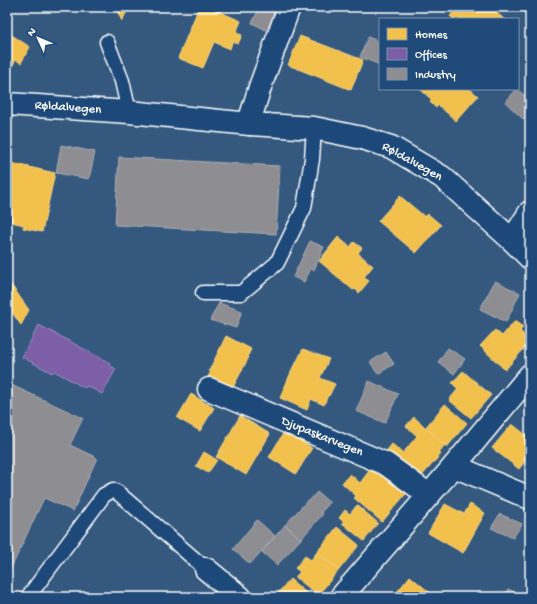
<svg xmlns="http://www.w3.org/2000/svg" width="537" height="604" viewBox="0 0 537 604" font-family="'Gochi Hand',sans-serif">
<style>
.homes{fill:#f2c14e;stroke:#f6d483}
.offices{fill:#7b5ea7;stroke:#a38ec1}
.industry{fill:#8d8d92;stroke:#afafb3}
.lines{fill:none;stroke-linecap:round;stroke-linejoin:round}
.lane-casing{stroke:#fff;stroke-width:17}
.street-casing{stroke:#fff;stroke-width:25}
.secondary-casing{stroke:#fff;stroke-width:25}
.lane{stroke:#1f4a7a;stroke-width:14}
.street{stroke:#1f4a7a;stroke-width:22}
.secondary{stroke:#1f4a7a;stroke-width:22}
.labels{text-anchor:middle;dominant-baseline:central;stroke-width:4;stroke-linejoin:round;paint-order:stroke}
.street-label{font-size:13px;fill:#fff;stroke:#1f4a7a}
</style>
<rect width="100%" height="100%" fill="#34587e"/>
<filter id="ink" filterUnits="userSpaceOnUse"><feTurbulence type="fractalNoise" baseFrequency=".025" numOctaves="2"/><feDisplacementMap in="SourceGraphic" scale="8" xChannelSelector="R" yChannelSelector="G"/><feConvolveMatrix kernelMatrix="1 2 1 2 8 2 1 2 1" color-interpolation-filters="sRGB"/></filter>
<g filter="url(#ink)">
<g class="homes">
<polygon points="115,7 129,7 122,21"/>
<polygon points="199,7 222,7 220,12 241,21 236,33 242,35 238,44 232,42 230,49 214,42 203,68 178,58"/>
<polygon points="458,7 490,7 504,19 453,19 450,16"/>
<polygon points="7,32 30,47 21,63 16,60 7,74"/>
<polygon points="300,36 363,60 351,90 288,65"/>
<polygon points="420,89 470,89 478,96 456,121 438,105 436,108 430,102 432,100"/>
<polygon points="7,162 55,173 42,232 23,228 24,225 7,221"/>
<polygon points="400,196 425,217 428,214 441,225 416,253 378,221"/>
<polygon points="338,237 350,247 354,242 362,248 358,253 373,266 364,277 369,281 359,293 355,289 353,290 319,261"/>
<polygon points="7,279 29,310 21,325 11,311 11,312 7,307"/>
<polygon points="516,320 523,327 520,331 530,340 530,342 505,370 480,346 495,330 502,336"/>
<polygon points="226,336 251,349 248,356 249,357 230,393 206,381 211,371 209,371"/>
<polygon points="303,349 329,359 320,378 335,384 329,396 328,395 324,405 311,399 307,410 280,398 294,365 295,365"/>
<polygon points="463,371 491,395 471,418 449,400 458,389 452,383"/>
<polygon points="191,394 214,408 200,431 177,418"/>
<polygon points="445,404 467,423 447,447 425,428"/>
<polygon points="240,416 270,434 246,475 216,457"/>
<polygon points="414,417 445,445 439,452 441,454 420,478 384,454 392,444 403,453 417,436 406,426"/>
<polygon points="512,424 530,438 530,455 519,469 492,448"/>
<polygon points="287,427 299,434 296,438 312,448 296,474 269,457"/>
<polygon points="204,452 217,460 208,473 196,466"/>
<polygon points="372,467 410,489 382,522 354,498 356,496 342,483 350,474 360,483"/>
<polygon points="445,504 464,514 470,504 485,513 463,553 428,533"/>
<polygon points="357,505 378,523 364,541 342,523 344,522 339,518 345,510 350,514"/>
<polygon points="337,527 359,545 339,570 317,552"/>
<polygon points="317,552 339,570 318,595 295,577 300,572 295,568 305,556 311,560"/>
<polygon points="410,576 435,597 393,597"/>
<polygon points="290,579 311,597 278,597 280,594 278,593"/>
</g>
<polygon class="offices" points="39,325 110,363 109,365 116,369 102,394 87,386 85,388 54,371 52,373 22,357"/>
<g class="industry">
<polygon points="260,7 278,8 266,30 252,23"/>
<polygon points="368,37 380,42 380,65 360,57"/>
<polygon points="517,89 530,100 530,113 524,120 505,102"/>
<polygon points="61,145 95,152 89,179 56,173"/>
<polygon points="119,157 280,166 276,234 115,225"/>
<polygon points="310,241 324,247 314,270 311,269 304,282 293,277"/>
<polygon points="495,281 520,293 506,322 480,309"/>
<polygon points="219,303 242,311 236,328 210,320"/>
<polygon points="448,348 465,359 454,374 438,362"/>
<polygon points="386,352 394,364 378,374 370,362"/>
<polygon points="369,381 398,394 385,423 356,411"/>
<polygon points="7,383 83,418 70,445 97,458 73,511 44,498 7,577"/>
<polygon points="317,492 330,503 321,512 323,514 301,539 285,525 308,500 309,501"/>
<polygon points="500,514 522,524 513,538 491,528"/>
<polygon points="257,520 275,536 250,564 233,549"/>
<polygon points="285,525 301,539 277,565 262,552"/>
<polygon points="508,589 525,597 504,597"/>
</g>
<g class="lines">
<g class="lane-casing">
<g id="lane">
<polyline points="107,42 122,81 129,112"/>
<polyline points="203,293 241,293 277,263 304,208 312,159 314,128"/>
<polyline points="28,597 104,495 113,490 117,492 206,569"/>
</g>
</g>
<g class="street-casing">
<g id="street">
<polyline points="7,104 129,112 250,124 314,128 362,138 391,147 442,177 512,240 530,258"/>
<polyline points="250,124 250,119 260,87 289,7"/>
<polyline points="512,240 530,212"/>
<polyline points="209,389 386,464 429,495"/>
<polyline points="454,466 530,498"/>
<polyline points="206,569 240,597"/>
</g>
</g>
<g class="secondary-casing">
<polyline id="secondary" points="341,597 454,466 530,375"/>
</g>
<use href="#lane" class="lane"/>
<use href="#street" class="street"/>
<use href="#secondary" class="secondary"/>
</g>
</g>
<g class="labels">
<g class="street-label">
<text transform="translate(68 108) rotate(4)">Røldalvegen</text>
<text transform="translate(412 162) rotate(29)">Røldalvegen</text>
<text transform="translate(322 437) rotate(22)">Djupaskarvegen</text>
</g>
</g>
<rect width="537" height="604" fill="none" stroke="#1f4a7a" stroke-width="24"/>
<rect x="12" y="12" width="513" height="580" fill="none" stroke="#fff" stroke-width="1.5" filter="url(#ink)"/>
<rect x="379" y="18" width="140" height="72" fill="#1f4a7a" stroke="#7992af"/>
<rect x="387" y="28" width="20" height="12" fill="#f2c14e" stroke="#7992af"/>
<text x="415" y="38" font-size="12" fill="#ffffff">Homes</text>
<rect x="387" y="48" width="20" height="12" fill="#7b5ea7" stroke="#7992af"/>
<text x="415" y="58" font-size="12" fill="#ffffff">Offices</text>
<rect x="387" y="68" width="20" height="12" fill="#8d8d92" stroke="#7992af"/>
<text x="415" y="78" font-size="12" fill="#ffffff">Industry</text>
<g transform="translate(38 38) rotate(314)" stroke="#1f4a7a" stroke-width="3" paint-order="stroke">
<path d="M0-3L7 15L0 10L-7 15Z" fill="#ffffff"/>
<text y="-6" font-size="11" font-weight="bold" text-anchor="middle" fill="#ffffff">N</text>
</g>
</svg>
